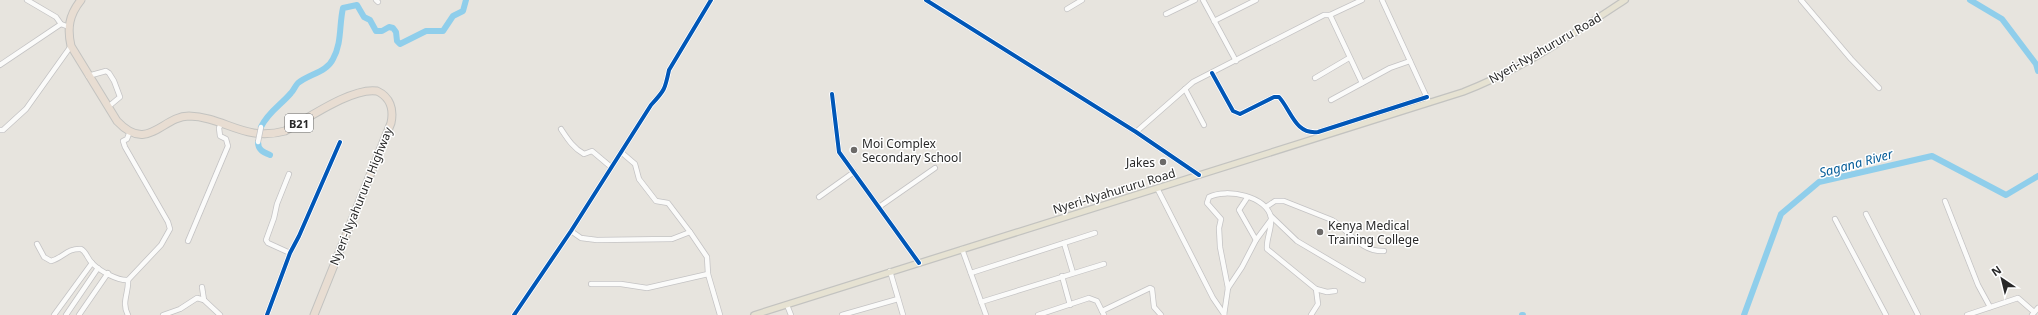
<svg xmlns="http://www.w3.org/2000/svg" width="2038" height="315" viewBox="0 0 2038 315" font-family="'Noto Sans',sans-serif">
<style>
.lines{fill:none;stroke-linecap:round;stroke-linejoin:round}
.river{stroke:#8fceeb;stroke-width:6}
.minor-casing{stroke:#c4c3c4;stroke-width:6}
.major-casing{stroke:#c3c3c0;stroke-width:8}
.highway-casing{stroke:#c3c3c0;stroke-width:9}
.minor{stroke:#fbfbfa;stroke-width:4.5}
.major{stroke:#e6e2d2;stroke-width:5.5}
.highway{stroke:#e8ddd2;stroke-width:7}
.minor-bridge-casing{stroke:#c4c3c4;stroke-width:6;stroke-linecap:butt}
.minor-bridge{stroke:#fbfbfa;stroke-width:4.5}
.cycleway-casing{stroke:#fff;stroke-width:6}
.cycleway{stroke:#0057b8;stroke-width:4}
.poi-dot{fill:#6c6a68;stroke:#fff;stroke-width:1.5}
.labels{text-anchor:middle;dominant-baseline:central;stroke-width:3;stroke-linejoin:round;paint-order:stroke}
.shield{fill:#fff;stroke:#696969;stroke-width:1}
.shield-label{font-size:11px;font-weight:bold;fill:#292929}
.street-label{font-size:12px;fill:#292929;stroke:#fff}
.poi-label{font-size:12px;fill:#292929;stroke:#fff;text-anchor:start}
.water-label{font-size:13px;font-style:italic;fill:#0a609b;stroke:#fff}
</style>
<rect width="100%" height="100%" fill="#e7e4de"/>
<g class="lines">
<g class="river">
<polyline points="1970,0 2002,19 2036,64 2038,71"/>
<path d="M261,127C268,112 281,105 291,93C294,90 295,86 298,83C309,74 327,72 333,59C342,43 339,25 343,8L357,5L364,17L370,20L376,31H382L389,27L393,28L396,32L397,41L400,44L426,31H443L453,16L463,11L466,0"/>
<path d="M258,142C258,150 263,152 270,155"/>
<polyline points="1522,315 1523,315"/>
<polyline points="1744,315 1781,214 1819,182 1932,156 2006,195 2038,176"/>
</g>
<g class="minor-casing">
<g id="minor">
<polyline points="27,0 56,17 61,24 69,27"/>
<polyline points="376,0 378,2"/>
<polyline points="926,0 1136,132 1199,175"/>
<polyline points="1203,0 1236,61"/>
<polyline points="1362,0 1330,15 1362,83"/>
<polyline points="1382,0 1428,100"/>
<polyline points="1801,0 1851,59 1879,88"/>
<polyline points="1067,9 1082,0"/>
<polyline points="1166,14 1195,0"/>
<polyline points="1214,21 1256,0"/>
<polyline points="0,65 61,24"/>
<path d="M1212,73L1233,111L1240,114L1274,97H1279C1291,110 1295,135 1318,132L1427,97"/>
<polyline points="88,76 106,71 109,73 114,81 120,97 108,107"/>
<polyline points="1315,78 1349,58"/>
<polyline points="1185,89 1204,125"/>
<polyline points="832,94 839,152 919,263"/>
<polyline points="1331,100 1390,68 1410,61"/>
<path d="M561,129C567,138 573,148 584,154L592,151L611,167"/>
<polyline points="0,130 3,130 26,109 71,46"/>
<polyline points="1136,132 1193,82 1324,15 1330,15"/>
<polyline points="621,152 635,164 639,179 656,201 668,203 690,232"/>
<polyline points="289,174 277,204 274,218 266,240 268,243 290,253"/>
<polyline points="1157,188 1213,298 1224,314"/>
<polyline points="819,197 854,172"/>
<polyline points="1247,198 1239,210 1256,240"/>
<polyline points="1945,201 1978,285 1990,307"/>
<polyline points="879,207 935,168"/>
<path d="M1266,207L1275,201H1284L1332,220C1350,231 1360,252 1384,251"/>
<polyline points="1866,214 1918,315"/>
<polyline points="1271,216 1297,241 1363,280"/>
<polyline points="1835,219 1886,315"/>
<polyline points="571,231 581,238 597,240 672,239 690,232 707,257 708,274 720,315"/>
<polyline points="188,241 228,146 226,139 220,136 219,128 221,124"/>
<polyline points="1064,243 1073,273"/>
<path d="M37,244L44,257L51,261C63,258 67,248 81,249C87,252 87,259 93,264C100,271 118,281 128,280C129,293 121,302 128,315"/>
<polyline points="962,249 986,315"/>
<polyline points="890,271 903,315"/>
<polyline points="971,273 1095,233"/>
<polyline points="1062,276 1070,305"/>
<polyline points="128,280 161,245 170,229 168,222 125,147 123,141 127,139 130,131"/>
<polyline points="591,284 621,284 647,288 708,274"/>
<polyline points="202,287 204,300"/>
<polyline points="1228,288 1242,267 1256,240 1270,221"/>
<polyline points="981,302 1104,264"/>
<polyline points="787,305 791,315"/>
<polyline points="1102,311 1150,288 1152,289 1154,307 1161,315"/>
<polyline points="54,315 92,263"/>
<polyline points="66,315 98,268"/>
<polyline points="79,315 108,273"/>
<polyline points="163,315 180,309 197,298 204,300 220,315"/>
<polyline points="267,315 290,253 299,236 340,142"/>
<path d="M514,315L571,231L651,105C665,90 665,89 669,70L711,0"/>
<polyline points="842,315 898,299"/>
<polyline points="1038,315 1089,298 1097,301 1104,315"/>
<path d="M1224,315L1228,288L1220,247L1219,228L1221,219L1207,203L1209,197C1226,188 1268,196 1271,218C1272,229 1266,239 1267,249L1316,289L1327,292L1335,291"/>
<polyline points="1311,315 1318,304 1316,289"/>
<polyline points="1967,315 2018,298 2034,312"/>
<polyline points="2032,315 2038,308"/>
</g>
</g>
<g class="major-casing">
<path id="major" d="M754,315L1463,92C1521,70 1573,34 1625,0"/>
</g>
<g class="highway-casing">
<path id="highway" d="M81,0C69,15 67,28 71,46L117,121C148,154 162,116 189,116C225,117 244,142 285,131C307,119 352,87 377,91C390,97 394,109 391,123L314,315"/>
</g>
<use href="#minor" class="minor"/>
<use href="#major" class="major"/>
<use href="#highway" class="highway"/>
<g class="minor-bridge-casing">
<polyline id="minor-bridge" points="258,142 261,127"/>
</g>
<use href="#minor-bridge" class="minor-bridge"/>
<g class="cycleway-casing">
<g id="cycleway">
<polyline points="926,0 1136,132 1199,175"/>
<path d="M1212,73L1233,111L1240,114L1274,97H1279C1291,110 1295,135 1318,132L1427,97"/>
<polyline points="832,94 839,152 919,263"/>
<polyline points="267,315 290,253 299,236 340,142"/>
<path d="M514,315L571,231L651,105C665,90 665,89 669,70L711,0"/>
</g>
</g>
<use href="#cycleway" class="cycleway"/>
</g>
<g class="poi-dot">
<circle cx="854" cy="150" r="4"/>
<circle cx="1163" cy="162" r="4"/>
<circle cx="1320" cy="232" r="4"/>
</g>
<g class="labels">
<rect class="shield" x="285" y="114" width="28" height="18" rx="3"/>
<g class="shield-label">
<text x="299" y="123">B21</text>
</g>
<g class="street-label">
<text transform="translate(1545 48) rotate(-30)">Nyeri-Nyahururu Road</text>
<text transform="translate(1114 191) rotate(-17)">Nyeri-Nyahururu Road</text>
<text transform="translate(361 196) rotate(-68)">Nyeri-Nyahururu Highway</text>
</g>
<g class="poi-label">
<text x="862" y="143">Moi Complex<tspan x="862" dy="14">Secondary School</tspan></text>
<text x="1155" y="162" text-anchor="end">Jakes</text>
<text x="1328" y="225">Kenya Medical<tspan x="1328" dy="14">Training College</tspan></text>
</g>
<g class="water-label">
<text transform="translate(1856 163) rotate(-15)">Sagana River</text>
</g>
</g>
<g transform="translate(2002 279) rotate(325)" stroke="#ffffff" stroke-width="3" paint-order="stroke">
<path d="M0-3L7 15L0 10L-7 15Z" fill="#292929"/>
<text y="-6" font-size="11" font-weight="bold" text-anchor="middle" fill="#292929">N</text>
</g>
</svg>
